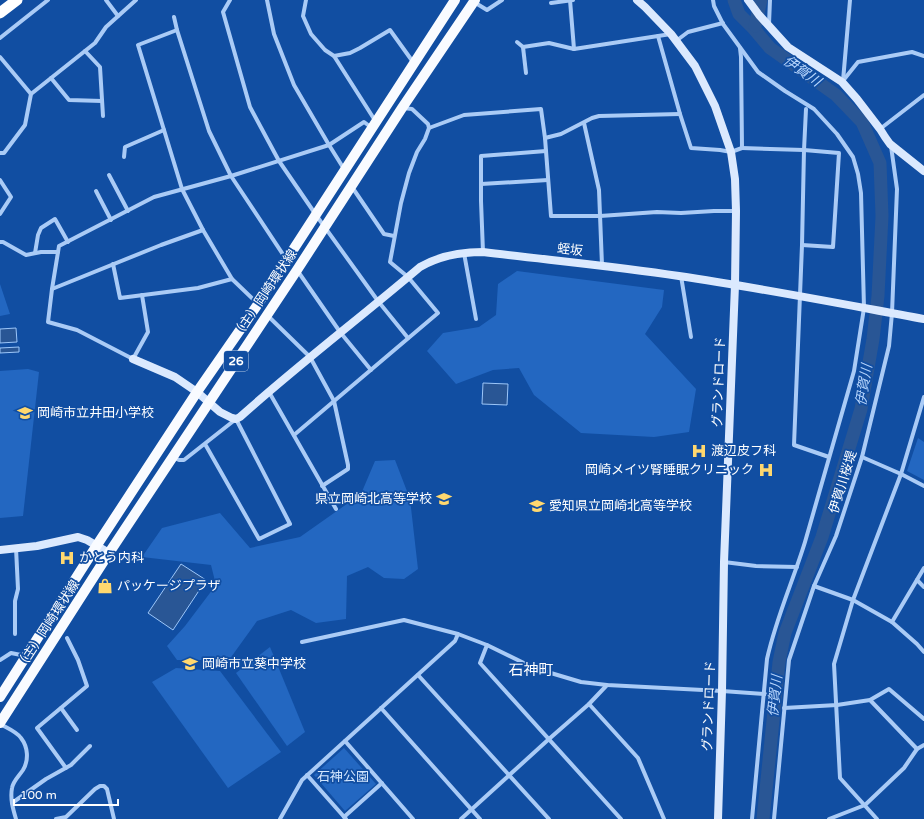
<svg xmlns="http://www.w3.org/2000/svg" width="924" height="819" viewBox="0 0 924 819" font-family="'Varela Round','Noto Sans JP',sans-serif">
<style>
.green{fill:#2367c1}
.water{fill:#295695;stroke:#9cc6f9}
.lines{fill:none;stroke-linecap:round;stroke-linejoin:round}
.river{stroke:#295695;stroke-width:13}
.street{stroke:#aacbf6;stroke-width:4}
.secondary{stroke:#dbe9fe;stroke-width:8}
.primary{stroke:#f9fbff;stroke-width:10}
.highway{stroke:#fff;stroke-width:11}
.labels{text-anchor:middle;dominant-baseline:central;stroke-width:3.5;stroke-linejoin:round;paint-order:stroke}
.shield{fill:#114ea2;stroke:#b8cae3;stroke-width:1}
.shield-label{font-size:12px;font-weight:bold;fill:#fff}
.street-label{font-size:13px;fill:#fff;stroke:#114ea2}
.poi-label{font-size:13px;fill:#fff;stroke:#114ea2;text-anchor:start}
.park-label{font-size:13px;fill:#d3e6fe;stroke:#114ea2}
.water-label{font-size:14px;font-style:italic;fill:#b7d5fc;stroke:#114ea2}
.quarter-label{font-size:15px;fill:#fff;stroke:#114ea2}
</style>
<rect width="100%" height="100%" fill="#114ea2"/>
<g class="green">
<polygon points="517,271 664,290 662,307 645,334 696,389 689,432 654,437 581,433 534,395 519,368 493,370 456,384 427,351 443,333 479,327 496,315 498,284"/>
<polygon points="0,284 10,314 0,316"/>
<polygon points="28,369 39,372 23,516 0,518 0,371"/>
<polygon points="918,438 924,442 924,480 907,471"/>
<polygon points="395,460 410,499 418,569 404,579 384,578 368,567 347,576 346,619 316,623 291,610 257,621 229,660 177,660 167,646 185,626 216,585 211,565 142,557 162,528 220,513 250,548 300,537 361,494 375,461"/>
<polygon points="270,647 305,732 287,746 236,673"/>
<polygon points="176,668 220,671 281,752 228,788 152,682"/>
<polygon points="344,748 376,784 345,811 314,775"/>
</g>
<g class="water">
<polygon points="16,328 17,342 0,343 0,329"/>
<polygon points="19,347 19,352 0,353 0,348"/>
<polygon points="483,383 508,384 507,405 482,404"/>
<polygon points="181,564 206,580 173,630 148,613"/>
</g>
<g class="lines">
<g class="river">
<polyline points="734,0 739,14 754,29 770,48 836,95 862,122 880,163 882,216 878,296 873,339 861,409 822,537 785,633 779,662 763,819"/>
<polyline points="755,26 760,4 761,0"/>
</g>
<g class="street">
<polyline points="106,0 118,16"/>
<polyline points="230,0 223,12 250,107 279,161 316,215 378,301 408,338"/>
<polyline points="267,0 274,34 294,85 329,145 344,169"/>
<polyline points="306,0 303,16 311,34 325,50 334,56 376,122"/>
<polyline points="570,0 574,49"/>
<path d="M713,0L714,6L723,24L758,72L785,91L814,109L837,134L853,157L858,174L861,193L864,308L854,371L805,542C793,581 776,618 767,659L752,819"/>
<polyline points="474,2 487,10 502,0"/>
<polyline points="551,3 573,0"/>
<polyline points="174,17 177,30 209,131 231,176 286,259"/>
<polyline points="769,24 770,0"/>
<polyline points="177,30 138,45 164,130 182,189 203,230 232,279 258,304"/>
<polyline points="658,36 680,114 691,148 720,150 731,152 742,148 741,57 740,48"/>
<polyline points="0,38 48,0"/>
<polyline points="676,41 688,32 723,23"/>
<polyline points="517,42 523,47 549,43 574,49 671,34"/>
<polyline points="523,47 526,73"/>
<polyline points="85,51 100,67 103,116"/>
<polyline points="334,56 350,53 360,48 390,30 413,62"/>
<polyline points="0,57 31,94"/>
<polyline points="51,78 69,100 102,101"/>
<polyline points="843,81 850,0"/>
<polyline points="842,82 858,62 912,52 924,56"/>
<polyline points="806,109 804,150 802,245 794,445 829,457"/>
<polyline points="584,123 599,190 602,265"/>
<polyline points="429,128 464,115 541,109 545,138 551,216 600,216 657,212 681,213 714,211 736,211"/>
<polyline points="880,129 924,95"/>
<polyline points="545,138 561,134 592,118 599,116 680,114"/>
<polyline points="742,148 804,150 839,153 833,247 802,245"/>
<polyline points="0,153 4,153 25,125 31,94 95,43 106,27 136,0"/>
<polyline points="124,157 125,147 164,130"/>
<polyline points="109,175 128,211"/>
<polyline points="0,180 11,197 0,214"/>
<polyline points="481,184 548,180"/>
<polyline points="352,187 384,234 394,236"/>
<polyline points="96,191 111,220"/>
<polyline points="0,242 3,242 26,255 41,252 58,252"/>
<polyline points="483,252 481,201 481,156 546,151"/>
<polyline points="35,253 38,235 41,228 55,219 68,242"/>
<polyline points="464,253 476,319"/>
<polyline points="113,264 120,298 198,288 232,279"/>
<polyline points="297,270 340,332 371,370"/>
<polyline points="681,276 691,337"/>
<polyline points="52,289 161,245 203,230"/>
<polyline points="142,295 148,332 133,359 77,330 48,322 52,289 59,246 154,197 231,176 329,145 364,122 372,128"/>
<polyline points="267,315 310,357 334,401 348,465 348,469 322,486"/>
<polyline points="269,392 336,509"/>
<polyline points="294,435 438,313 408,277 390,262 401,203 409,173 417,152 425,139 429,128 428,124 412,109 403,108"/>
<polyline points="172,457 179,460 184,460 236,419 290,524 259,539 205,444"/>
<polyline points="862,457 901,474 924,486"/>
<polyline points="724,562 756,566 797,567"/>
<polyline points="917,580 924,587"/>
<polyline points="814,586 853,600 892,622 917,644 924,652"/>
<polyline points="892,622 924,568"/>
<polyline points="15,634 15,601 18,589 16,548"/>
<polyline points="302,642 404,620 458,634 487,645 534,668 581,682 607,685 722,691 765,694"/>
<polyline points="487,645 480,663 621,819"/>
<polyline points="0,660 11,653 26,656"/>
<polyline points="418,675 549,819"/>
<polyline points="870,700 917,749"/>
<polyline points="589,704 638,758 664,819"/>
<polyline points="61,708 77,730"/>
<polyline points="381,708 480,819"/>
<polyline points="784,708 837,705 870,700 889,689 924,719"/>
<path d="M0,724C7,728 17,732 21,738C28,747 29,760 23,770C19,776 13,781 12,788C10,799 13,809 16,819"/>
<polyline points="345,741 413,819"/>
<polyline points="66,768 37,728 87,686 78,660 67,638"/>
<polyline points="307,775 346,819"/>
<polyline points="12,803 46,779 71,765 90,746"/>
<polyline points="344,817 382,783"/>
<polyline points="56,819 66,817 95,789 100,786 104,786 107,789 114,819"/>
<polyline points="280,819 302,780 455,641 458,634"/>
<polyline points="461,819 549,739 589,704 607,685"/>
<polyline points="774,819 789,660 814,586 836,536 862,457 889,346 892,313 897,189 891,146"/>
<polyline points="829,819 865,805 904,768 917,749 924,745"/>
<polyline points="877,819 840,778 834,664 853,600 901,474 924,397"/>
</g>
<g class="secondary">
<polyline points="637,0 645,7 671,34 695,66 715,106 731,152 735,179 736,211 735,285 724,562 722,691 718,819"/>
<polyline points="748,0 759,15 788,47 842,82 857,99 880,129 885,137 890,144 924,171"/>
<path d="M133,359L175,377L197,392L220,412L232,418L236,419L240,417C298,365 360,318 420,267C439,256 461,252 483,252C548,260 614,266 679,276C761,288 842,304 924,319"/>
<polyline points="0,550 37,546 78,537 87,540 109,553"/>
</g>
<g class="primary">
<polyline points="0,697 97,545 197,392 258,304 455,0"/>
<polyline points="0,723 109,553 297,270 402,108 475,0"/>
</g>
<polyline class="highway" points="0,13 17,0"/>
</g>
<defs>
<g id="school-bare" transform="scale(1.2)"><path d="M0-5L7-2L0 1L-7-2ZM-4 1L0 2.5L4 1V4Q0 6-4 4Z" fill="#ffd86f" stroke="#114ea2" stroke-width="2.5" paint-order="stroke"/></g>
<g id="hospital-bare" transform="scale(1.2)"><path d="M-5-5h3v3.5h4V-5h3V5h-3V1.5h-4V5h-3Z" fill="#ffd86f" stroke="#114ea2" stroke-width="2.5" paint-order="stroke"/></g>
<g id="shop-bare" transform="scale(1.2)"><path d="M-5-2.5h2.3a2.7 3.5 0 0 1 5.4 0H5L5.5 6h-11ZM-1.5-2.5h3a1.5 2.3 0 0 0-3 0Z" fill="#ffd86f" stroke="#114ea2" stroke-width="2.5" paint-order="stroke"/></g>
</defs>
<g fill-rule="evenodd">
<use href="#school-bare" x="25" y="413"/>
<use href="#hospital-bare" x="699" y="451"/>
<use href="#hospital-bare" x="766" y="470"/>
<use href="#school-bare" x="444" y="499"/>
<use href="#school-bare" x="537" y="506"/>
<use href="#hospital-bare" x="67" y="558"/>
<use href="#shop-bare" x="105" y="586"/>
<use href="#school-bare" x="190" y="664"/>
</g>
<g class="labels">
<rect class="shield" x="224" y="351" width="24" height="20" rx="3"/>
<g class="shield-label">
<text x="236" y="361">26</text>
</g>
<g class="street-label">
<text transform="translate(570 250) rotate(6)">蛭坂</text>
<text transform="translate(265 294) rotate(-56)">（主）岡崎環状線</text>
<text transform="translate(719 382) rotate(-88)">グランドロード</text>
<text transform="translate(843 482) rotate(-73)">伊賀川桜堤</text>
<text transform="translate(48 625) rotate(-57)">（主）岡崎環状線</text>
<text transform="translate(709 706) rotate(-88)">グランドロード</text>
</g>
<g class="poi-label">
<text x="37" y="413">岡崎市立井田小学校</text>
<text x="711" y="451">渡辺皮フ科</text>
<text x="754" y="470" text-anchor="end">岡崎メイツ腎睡眠クリニック</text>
<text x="432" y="499" text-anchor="end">県立岡崎北高等学校</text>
<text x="549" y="506">愛知県立岡崎北高等学校</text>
<text x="79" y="558">かとう内科</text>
<text x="117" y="586">パッケージプラザ</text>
<text x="202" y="664">岡崎市立葵中学校</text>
</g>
<g class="park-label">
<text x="343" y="777">石神公園</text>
</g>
<g class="water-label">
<text transform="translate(802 71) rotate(35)">伊賀川</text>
<text transform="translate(864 385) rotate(-81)">伊賀川</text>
<text transform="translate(775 696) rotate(-84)">伊賀川</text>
</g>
<g class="quarter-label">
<text x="531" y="670">石神町</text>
</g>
</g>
<path d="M14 799v6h104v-6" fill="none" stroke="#ffffff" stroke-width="2"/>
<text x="20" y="799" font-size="12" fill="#ffffff" stroke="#114ea2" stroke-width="3" paint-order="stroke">100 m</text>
</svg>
